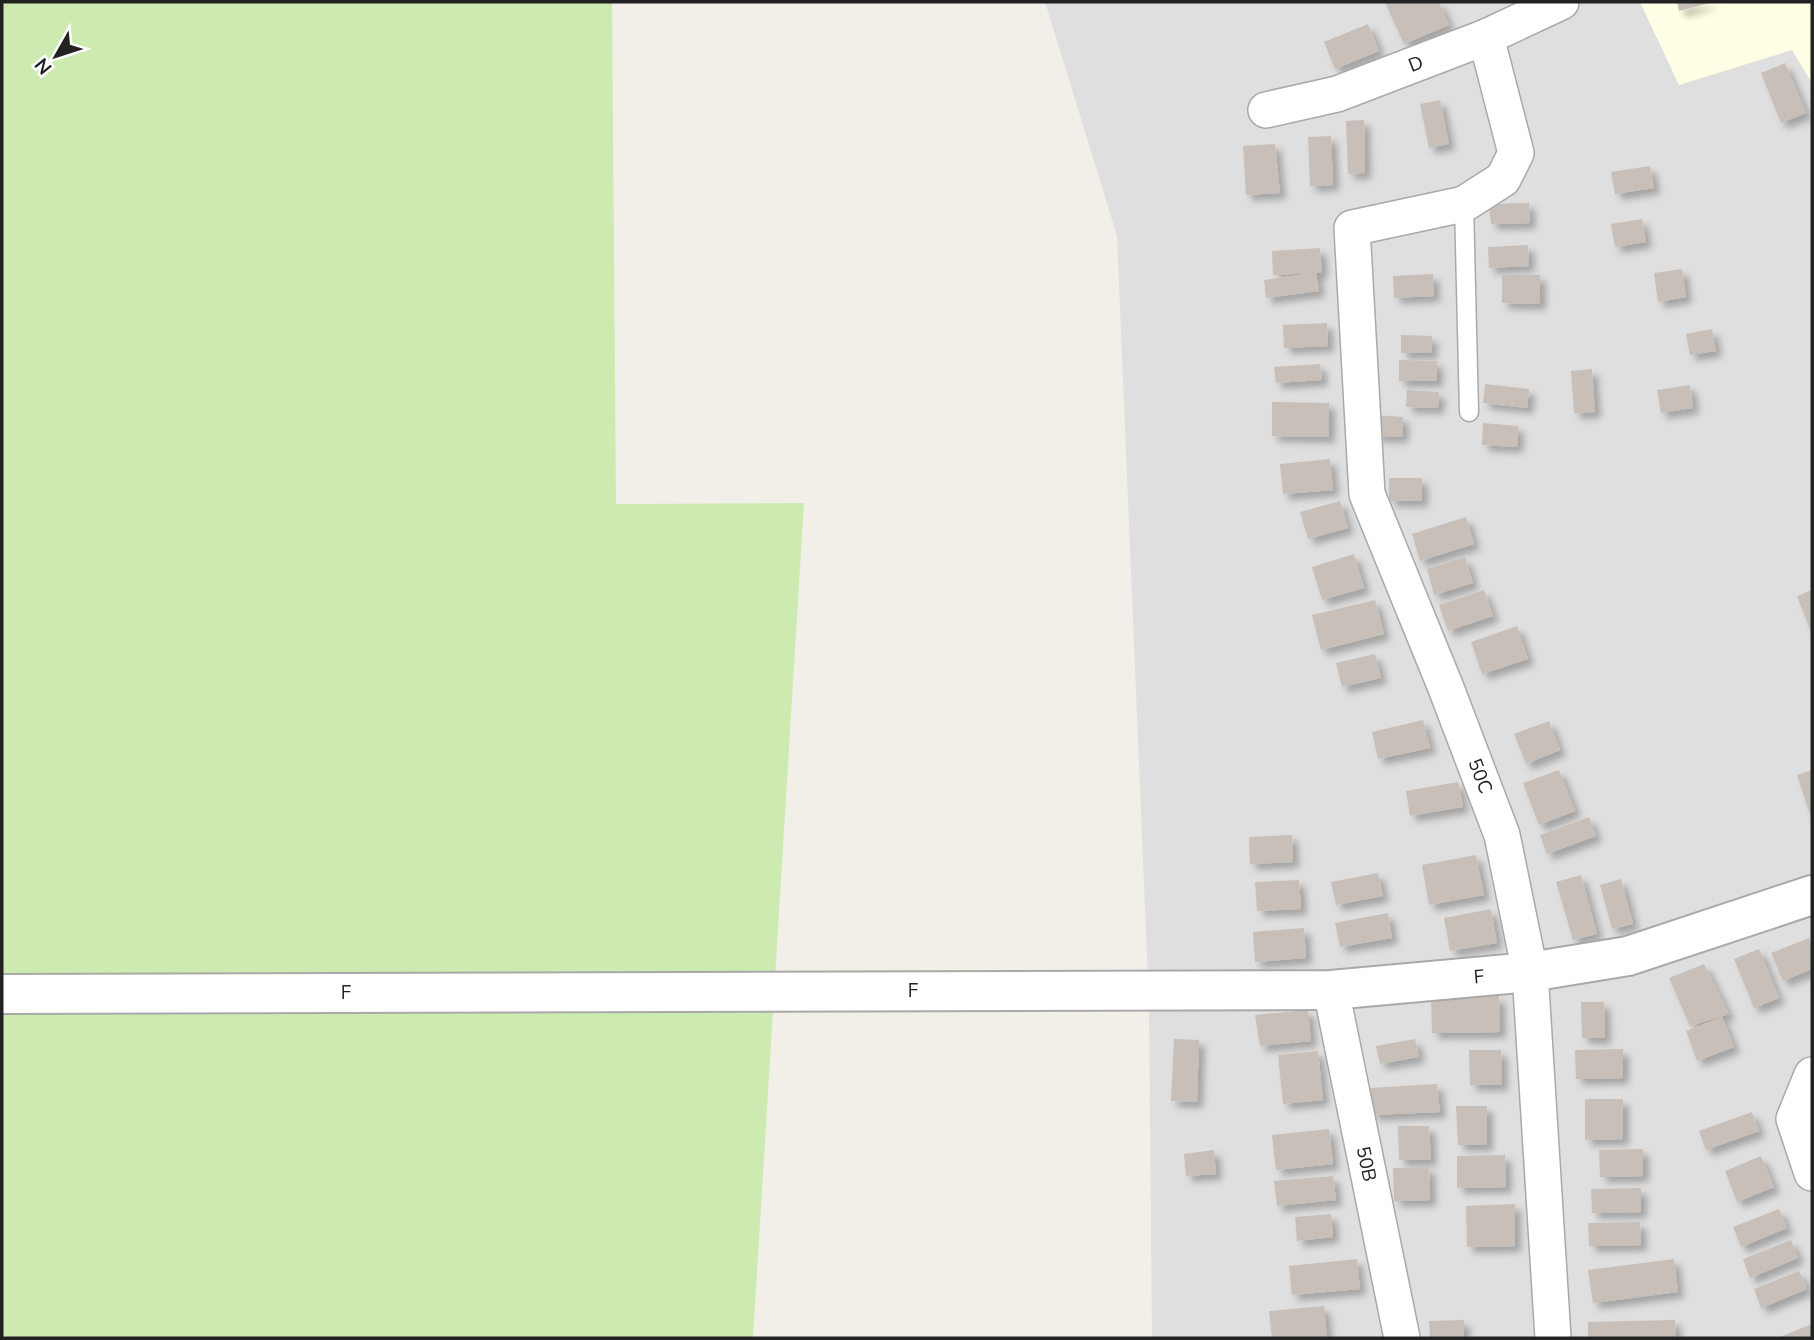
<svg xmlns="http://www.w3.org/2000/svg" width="1814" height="1340" viewBox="0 0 1814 1340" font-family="'Nunito Sans',sans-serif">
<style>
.residential{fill:#e0dfdf}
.education{fill:#ffffe5}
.grass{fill:#cdebb0}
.building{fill:#c7bfb8;filter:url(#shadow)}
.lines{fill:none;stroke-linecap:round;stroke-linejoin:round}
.service-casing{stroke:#a9a9a9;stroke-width:21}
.minor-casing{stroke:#a9a9a9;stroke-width:38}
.tertiary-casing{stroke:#a9a9a9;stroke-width:42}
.service{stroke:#fff;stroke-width:18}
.minor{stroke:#fff;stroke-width:35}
.tertiary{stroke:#fff;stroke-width:38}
.labels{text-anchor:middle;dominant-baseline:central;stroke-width:5;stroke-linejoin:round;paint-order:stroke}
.street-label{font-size:19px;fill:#222;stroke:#fff}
</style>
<defs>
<filter id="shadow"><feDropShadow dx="6" dy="6" stdDeviation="3.5" flood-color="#0004"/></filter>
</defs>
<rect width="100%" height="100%" fill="#f2efe9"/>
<polygon class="residential" points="1045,2 1812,2 1812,1338 1152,1338 1149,1004 1117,236"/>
<polygon class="education" points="1640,2 1812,2 1812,79 1810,80 1792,50 1679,85"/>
<polygon class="grass" points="2,2 612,2 616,504 804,503 753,1338 2,1338"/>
<g class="building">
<polygon points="1385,2 1439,2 1449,25 1404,44"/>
<polygon points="1677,2 1710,2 1710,3 1679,11"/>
<polygon points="1368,24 1379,51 1335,69 1324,42"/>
<polygon points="1785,63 1806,113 1781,123 1761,73"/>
<polygon points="1440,100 1449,144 1429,148 1420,104"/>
<polygon points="1364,120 1365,173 1348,174 1346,121"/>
<polygon points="1331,136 1333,185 1310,186 1308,137"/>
<polygon points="1275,144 1280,193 1246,195 1243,146"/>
<polygon points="1650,166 1654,188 1615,194 1611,172"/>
<polygon points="1529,203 1530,223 1491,224 1489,204"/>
<polygon points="1642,219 1646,242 1615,247 1611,224"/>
<polygon points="1528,245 1529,266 1489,268 1488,247"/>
<polygon points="1320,248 1322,272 1316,273 1319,291 1266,298 1264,280 1312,273 1273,275 1272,251"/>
<polygon points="1682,269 1686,297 1658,302 1654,273"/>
<polygon points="1433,274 1434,296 1394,298 1393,276"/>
<polygon points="1502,275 1540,275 1540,304 1502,303"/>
<polygon points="1327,323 1328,346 1284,348 1283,325"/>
<polygon points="1712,329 1716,351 1690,355 1686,334"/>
<polygon points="1401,335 1432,336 1431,353 1401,353"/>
<polygon points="1399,360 1437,361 1437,381 1399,381"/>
<polygon points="1320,364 1322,380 1276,383 1274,367"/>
<polygon points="1592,369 1595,412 1574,413 1571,371"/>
<polygon points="1485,384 1529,389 1527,408 1483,403"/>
<polygon points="1690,385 1693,408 1661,413 1657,390"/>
<polygon points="1407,390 1439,392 1438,408 1406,407"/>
<polygon points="1272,402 1329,403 1329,437 1272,436"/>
<polygon points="1374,415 1403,417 1402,437 1374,436"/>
<polygon points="1483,423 1518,426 1517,447 1482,445"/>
<polygon points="1330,459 1333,490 1283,494 1280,464"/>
<rect x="1389" y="478" width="33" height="23"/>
<polygon points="1340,501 1348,528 1308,539 1300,512"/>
<polygon points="1466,517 1474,544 1420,561 1412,534"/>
<polygon points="1354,554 1364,588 1322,600 1312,567"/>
<polygon points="1465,557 1473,583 1434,595 1427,569"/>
<polygon points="1484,590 1493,616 1448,631 1439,605"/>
<polygon points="1812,590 1812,634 1797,596"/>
<polygon points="1375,600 1384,634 1321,650 1312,615"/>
<polygon points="1517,626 1528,659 1482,674 1471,642"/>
<polygon points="1375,654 1381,678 1342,687 1336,663"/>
<polygon points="1423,720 1430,748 1378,759 1372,732"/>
<polygon points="1549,721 1560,750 1526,764 1514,734"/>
<polygon points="1559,770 1575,811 1539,825 1523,783"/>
<polygon points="1812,770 1812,821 1797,775"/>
<polygon points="1458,782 1463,807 1410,816 1406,791"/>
<polygon points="1589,817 1596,836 1547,854 1540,835"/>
<polygon points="1292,835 1293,862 1250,864 1249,837"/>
<polygon points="1476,855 1484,895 1429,905 1422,865"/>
<polygon points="1378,873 1383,896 1336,905 1331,882"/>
<polygon points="1581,875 1597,934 1573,940 1556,882"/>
<polygon points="1621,879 1633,924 1612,929 1600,885"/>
<polygon points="1299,880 1301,909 1257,911 1255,882"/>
<polygon points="1491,909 1497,943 1450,951 1444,918"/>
<polygon points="1388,913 1392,938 1340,947 1335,923"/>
<polygon points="1304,928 1306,958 1255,962 1253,932"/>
<polygon points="1809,938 1812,947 1812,969 1783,981 1771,953"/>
<polygon points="1759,949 1779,998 1754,1008 1734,959"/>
<polygon points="1704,964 1729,1014 1690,1026 1669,978"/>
<polygon points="1499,996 1500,1032 1432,1033 1431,997"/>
<polygon points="1581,1002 1604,1002 1605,1038 1582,1038"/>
<polygon points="1308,1010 1311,1041 1260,1046 1255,1015"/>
<polygon points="1722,1017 1734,1047 1697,1061 1686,1031"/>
<polygon points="1174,1039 1199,1040 1197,1102 1171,1101"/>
<polygon points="1415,1039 1419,1057 1380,1064 1376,1046"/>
<polygon points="1623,1049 1623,1078 1576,1079 1575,1050"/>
<polygon points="1469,1050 1501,1050 1502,1085 1470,1085"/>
<polygon points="1318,1051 1323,1100 1283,1104 1278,1055"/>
<polygon points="1437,1084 1440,1112 1372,1115 1370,1088"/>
<polygon points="1585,1099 1623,1099 1623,1139 1585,1140"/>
<polygon points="1456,1106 1487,1106 1487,1145 1458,1145"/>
<polygon points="1752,1112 1759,1131 1706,1150 1699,1131"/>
<polygon points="1398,1126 1429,1126 1431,1160 1399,1160"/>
<polygon points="1329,1129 1333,1164 1276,1170 1272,1135"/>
<polygon points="1643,1149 1643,1176 1600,1177 1599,1150"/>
<polygon points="1214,1150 1216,1174 1186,1176 1184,1154"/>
<polygon points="1505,1155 1506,1187 1457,1188 1457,1156"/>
<polygon points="1761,1156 1774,1187 1737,1202 1725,1171"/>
<polygon points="1429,1167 1430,1200 1394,1201 1393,1168"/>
<polygon points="1333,1176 1336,1200 1277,1206 1274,1181"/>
<polygon points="1641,1188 1641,1212 1592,1213 1591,1189"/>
<polygon points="1515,1204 1515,1246 1467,1247 1466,1206"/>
<polygon points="1779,1209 1787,1228 1741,1247 1733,1227"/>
<polygon points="1331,1214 1333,1237 1297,1241 1295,1217"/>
<polygon points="1640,1222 1641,1245 1589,1246 1588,1223"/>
<polygon points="1791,1240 1798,1258 1750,1278 1743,1259"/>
<polygon points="1357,1259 1360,1289 1292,1295 1289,1266"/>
<polygon points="1674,1259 1678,1292 1593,1303 1588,1270"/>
<polygon points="1799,1271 1807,1289 1761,1308 1754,1289"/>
<polygon points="1324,1306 1327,1338 1272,1338 1269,1311"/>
<polygon points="1464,1320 1464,1338 1430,1338 1429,1321"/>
<polygon points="1675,1320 1676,1338 1588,1338 1588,1322"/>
<polygon points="1812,1324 1812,1338 1777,1338"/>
</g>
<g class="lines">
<g class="service-casing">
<polyline id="service" points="1464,204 1469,412"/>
</g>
<g class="minor-casing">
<g id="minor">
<polyline points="1486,37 1516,153 1503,179 1464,204 1352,228 1367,494 1446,688 1502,835 1530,972 1553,1338"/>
<polyline points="1266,110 1337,94 1486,37 1561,2"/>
<polyline points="1331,990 1402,1338"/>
<polyline points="1812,1075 1794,1119 1812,1173"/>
</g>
</g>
<g class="tertiary-casing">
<polyline id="tertiary" points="2,994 1331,990 1530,972 1628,956 1812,895"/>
</g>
<use href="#service" class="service"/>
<use href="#minor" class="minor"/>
<use href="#tertiary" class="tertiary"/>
</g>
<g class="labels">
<g class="street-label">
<text transform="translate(1416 64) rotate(-21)">D</text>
<text transform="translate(1480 776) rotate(69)">50C</text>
<text transform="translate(1479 977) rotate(-5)">F</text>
<text x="913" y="991">F</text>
<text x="346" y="993">F</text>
<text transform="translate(1366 1164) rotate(78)">50B</text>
</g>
</g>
<rect width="1814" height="1340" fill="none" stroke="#222222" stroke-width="7"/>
<g transform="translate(56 56) rotate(231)" stroke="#ffffff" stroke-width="5" paint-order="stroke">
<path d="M0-5L12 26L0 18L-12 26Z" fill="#222222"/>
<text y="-10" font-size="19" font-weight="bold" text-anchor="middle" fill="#222222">N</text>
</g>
</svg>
